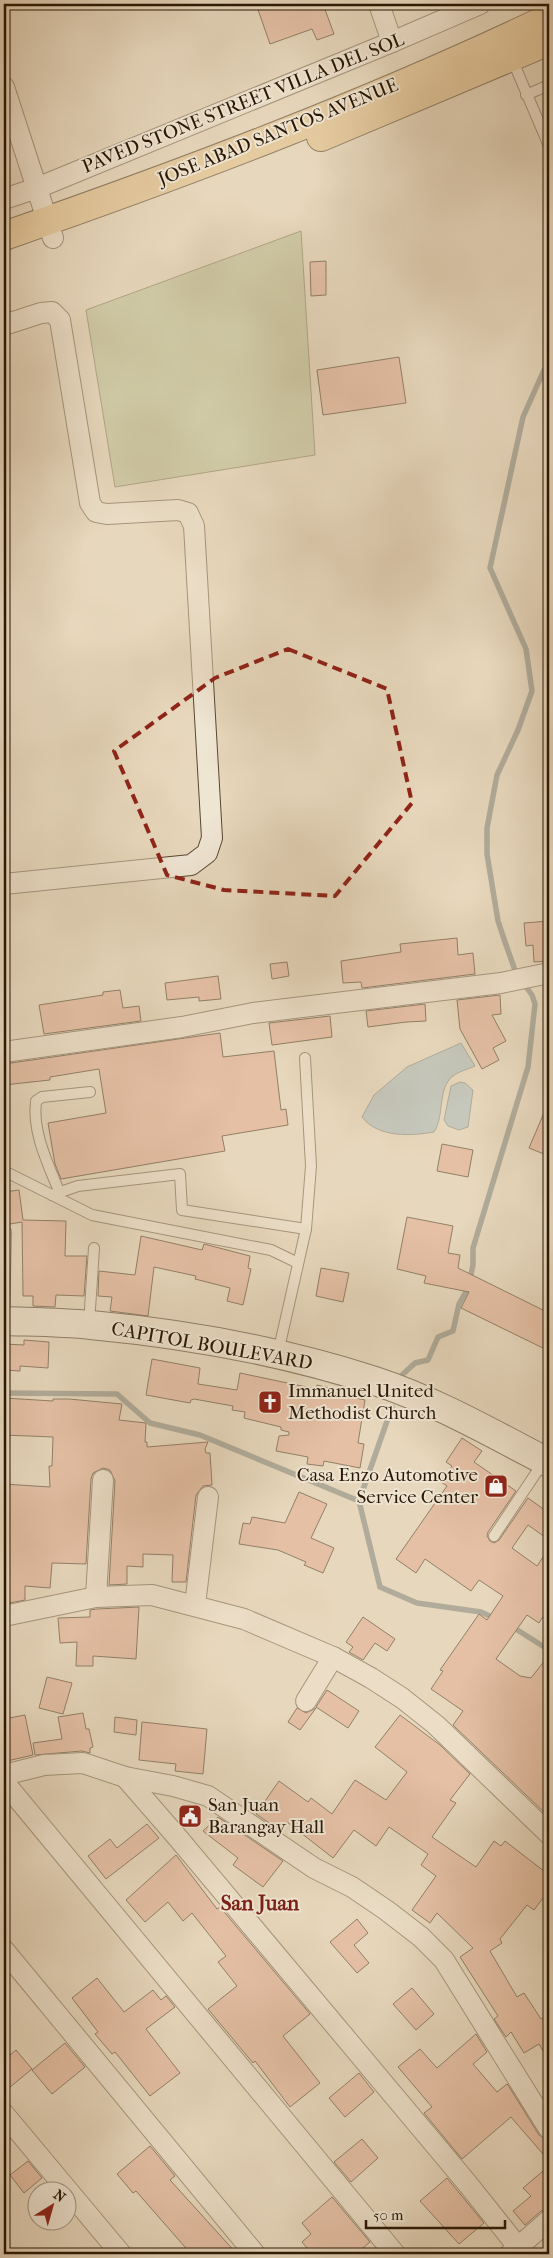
<svg xmlns="http://www.w3.org/2000/svg" width="553" height="2258" viewBox="0 0 553 2258" font-family="'IM FELL French Canon',serif">
<style>
.green{fill:#b7be90;stroke:#706a4a}
.water{fill:#9db6bc;stroke:#6e7672}
.lines{fill:none;stroke-linecap:round;stroke-linejoin:round}
.stream{stroke:#6e7672;stroke-width:5.5}
.building{fill:#e3a489;stroke:#281703}
.service-casing{stroke:#584731;stroke-width:12}
.minor-casing{stroke:#584731;stroke-width:22}
.secondary-casing{stroke:#281703;stroke-width:30}
.trunk-casing{stroke:#281703;stroke-width:30}
.service{stroke:#efe5d3;stroke-width:10}
.minor{stroke:#efe5d3;stroke-width:20}
.secondary{stroke:#efe5d3;stroke-width:28}
.trunk{stroke:#e4bc7e;stroke-width:28}
.marked{fill:none;stroke:#8f2418;stroke-width:4;stroke-dasharray:10 6;stroke-linejoin:round}
.labels{text-anchor:middle;dominant-baseline:central;stroke-width:4;stroke-linejoin:round;paint-order:stroke}
.street-label{font-size:19px;fill:#281703;stroke:#efe5d3}
.poi-label{font-size:19px;fill:#281703;stroke:#efe5d3;text-anchor:start}
.quarter-label{font-size:21px;font-weight:bold;fill:#7a1f14;stroke:#efe5d3}
</style>
<rect width="100%" height="100%" fill="#e7d7bc"/>
<filter id="stains"><feTurbulence type="fractalNoise" baseFrequency=".004" numOctaves="4"/><feColorMatrix values="0 0 0 0 .2 0 0 0 0 .09 0 0 0 0 .02 0 0 0 .5 -.17"/></filter>
<radialGradient id="worn" r=".72"><stop offset=".6" stop-color="#630" stop-opacity="0"/><stop offset="1" stop-color="#630" stop-opacity=".3"/></radialGradient>
<polygon class="green" points="301,231 315,455 115,487 86,310"/>
<g class="water">
<path d="M461,1043L475,1066C469,1069 459,1071 453,1076C437,1088 445,1116 434,1132C411,1136 378,1138 362,1117L374,1095L407,1067Z"/>
<polygon points="460,1082 465,1083 473,1090 468,1127 459,1130 448,1126 444,1120 451,1086"/>
</g>
<g class="lines">
<g class="stream">
<polyline points="402,1375 415,1363 428,1360 438,1337 453,1331 459,1304 468,1288 473,1265 473,1248 528,1067 535,1004 532,995 516,973 505,942 498,921 487,854 487,828 497,775 518,730 532,691 526,649 490,568 523,417 544,370 549,370"/>
<polyline points="4,1393 117,1394 150,1423 200,1435 359,1501 380,1587 417,1603 481,1612 496,1619"/>
<polyline points="359,1501 392,1407"/>
<polyline points="511,1626 549,1650"/>
</g>
</g>
<g class="building">
<polygon points="256,4 323,4 334,34 317,40 312,29 270,44"/>
<polygon points="326,261 326,295 311,296 310,262"/>
<polygon points="399,357 406,403 323,415 317,370"/>
<polygon points="549,921 549,961 534,962 533,945 526,946 524,923"/>
<polygon points="457,938 458,955 473,953 475,974 362,988 361,982 343,983 341,961 401,952 400,944"/>
<polygon points="287,962 289,976 272,979 270,964"/>
<polygon points="218,976 221,999 199,1001 199,997 167,1000 165,983"/>
<polygon points="120,990 123,1008 139,1006 141,1021 44,1034 39,1005 103,995 103,992"/>
<polygon points="500,995 501,1014 492,1015 506,1041 493,1048 499,1060 482,1069 460,1029 457,1000"/>
<polygon points="425,1004 426,1021 406,1022 368,1027 366,1011"/>
<polygon points="330,1016 332,1037 272,1045 269,1023"/>
<polygon points="220,1033 223,1057 274,1051 281,1110 286,1109 288,1125 222,1136 225,1151 61,1179 55,1164 48,1123 106,1113 99,1069 50,1077 50,1080 4,1085 4,1064"/>
<polygon points="549,1101 549,1156 529,1148"/>
<polygon points="442,1144 473,1150 468,1177 437,1171"/>
<polygon points="19,1190 23,1220 66,1221 65,1256 87,1256 84,1296 56,1295 55,1307 33,1306 33,1296 23,1296 22,1222 4,1225 4,1192"/>
<polygon points="407,1217 453,1226 448,1253 460,1255 458,1268 549,1313 549,1351 461,1308 469,1292 424,1283 426,1276 397,1269"/>
<polygon points="141,1236 202,1250 204,1244 250,1256 248,1268 251,1269 243,1305 227,1301 230,1288 195,1279 196,1276 154,1267 148,1316 110,1311 112,1297 98,1296 99,1271 135,1275"/>
<polygon points="321,1268 349,1273 343,1302 316,1296"/>
<polygon points="24,1340 49,1342 48,1368 20,1366 20,1371 4,1370 4,1344 24,1345"/>
<polygon points="152,1359 200,1368 198,1384 237,1390 240,1373 316,1389 317,1385 333,1389 332,1393 365,1400 358,1443 364,1444 360,1468 324,1461 323,1466 307,1464 308,1457 276,1451 279,1436 289,1435 289,1432 281,1430 281,1427 244,1418 245,1412 232,1410 233,1406 194,1399 191,1400 190,1403 146,1395"/>
<polygon points="4,1398 53,1401 53,1399 69,1399 122,1404 119,1420 146,1423 145,1442 147,1442 147,1447 208,1442 205,1449 206,1453 210,1453 212,1485 203,1486 196,1495 186,1582 172,1582 173,1555 143,1554 143,1567 127,1566 127,1584 109,1585 115,1481 110,1470 103,1468 93,1473 91,1479 86,1564 52,1563 50,1588 25,1586 25,1600 4,1604 4,1484 50,1487 49,1466 52,1466 53,1437 4,1435"/>
<polygon points="462,1438 482,1451 474,1462 516,1491 488,1532 487,1536 490,1541 494,1543 499,1540 528,1498 549,1513 549,1540 528,1525 512,1548 537,1566 549,1548 549,1607 539,1623 527,1615 496,1659 520,1676 531,1678 549,1655 549,1817 453,1725 463,1711 431,1689 443,1671 440,1670 479,1614 487,1620 503,1596 479,1580 471,1591 425,1559 416,1573 396,1559 447,1486 441,1482 452,1466 446,1462"/>
<polygon points="299,1492 327,1504 311,1538 334,1548 323,1573 304,1565 306,1562 278,1550 239,1544 243,1523 250,1524 252,1517 285,1523"/>
<polygon points="139,1607 136,1659 93,1656 93,1666 76,1666 77,1642 60,1643 58,1618 90,1617 90,1610 97,1609"/>
<polygon points="363,1617 395,1639 387,1651 375,1643 363,1660 349,1652 353,1647 346,1642"/>
<polygon points="47,1677 72,1683 63,1714 39,1708"/>
<polygon points="327,1690 359,1711 348,1728 316,1707"/>
<polygon points="297,1708 306,1713 316,1708 300,1730 288,1722"/>
<polygon points="83,1713 86,1729 89,1729 93,1747 90,1748 90,1753 82,1751 35,1755 33,1743 62,1739 58,1717"/>
<polygon points="25,1715 33,1755 7,1761 4,1742 4,1719"/>
<polygon points="400,1715 440,1745 470,1774 450,1800 456,1803 432,1837 476,1867 494,1841 501,1846 505,1841 549,1875 549,1890 534,1910 527,1905 500,1939 502,1943 490,1951 517,1997 524,1993 541,2019 549,2014 549,2061 539,2044 524,2053 511,2032 506,2037 494,2019 498,2016 460,1957 473,1948 437,1913 430,1923 412,1910 436,1876 421,1865 428,1854 389,1827 376,1846 354,1830 333,1858 287,1822 281,1831 256,1814 279,1781 308,1802 311,1798 332,1814 355,1780 386,1800 407,1772 375,1747"/>
<polygon points="115,1717 137,1720 136,1735 114,1732"/>
<polygon points="142,1722 207,1729 203,1774 175,1771 176,1764 139,1760"/>
<polygon points="218,1817 283,1861 263,1887 233,1865 238,1858 203,1831"/>
<polygon points="147,1824 159,1838 106,1879 88,1856 110,1839 117,1848"/>
<polygon points="176,1855 217,1909 220,1907 310,2014 283,2036 320,2083 290,2107 255,2061 253,2063 208,2009 237,1986 218,1962 226,1956 192,1913 183,1921 168,1902 145,1922 126,1900"/>
<polygon points="357,1919 368,1933 354,1945 369,1963 357,1973 330,1942"/>
<polygon points="97,1978 124,2012 153,1990 161,2000 166,1996 175,2007 146,2029 180,2073 150,2096 115,2052 112,2054 95,2034 98,2032 72,1998"/>
<polygon points="412,1988 434,2014 416,2030 393,2004"/>
<polygon points="476,2034 487,2052 473,2064 497,2092 507,2084 508,2085 539,2135 549,2141 549,2161 511,2117 462,2159 424,2113 432,2107 398,2067 420,2049 437,2068"/>
<polygon points="65,2043 85,2067 52,2094 32,2070"/>
<polygon points="16,2050 32,2069 4,2092 4,2060"/>
<polygon points="359,2073 374,2092 345,2117 329,2098"/>
<polygon points="362,2139 378,2158 351,2182 334,2162"/>
<polygon points="150,2146 175,2176 170,2180 237,2254 191,2254 136,2191 133,2193 117,2174"/>
<polygon points="28,2161 42,2178 24,2193 10,2175"/>
<polygon points="549,2166 549,2208 541,2211 525,2225 513,2211 531,2196 523,2188"/>
<polygon points="447,2178 484,2223 459,2244 420,2201"/>
<polygon points="332,2197 370,2242 356,2254 312,2254 302,2242 311,2234 302,2223"/>
</g>
<g class="lines">
<g class="service-casing">
<g id="service">
<polyline points="512,59 549,146"/>
<polyline points="526,95 549,85"/>
<polyline points="4,1171 92,1215 271,1250 298,1263"/>
<path d="M59,1191C48,1164 32,1132 36,1101L42,1097L90,1092"/>
<polyline points="52,1195 78,1186 180,1174 182,1210 306,1229"/>
<polyline points="4,1320 6,1232"/>
<polyline points="89,1324 94,1248"/>
<polyline points="278,1353 306,1229 311,1166 305,1058"/>
<polyline points="494,1536 544,1461"/>
</g>
</g>
<g class="minor-casing">
<g id="minor">
<polyline points="379,4 392,42"/>
<polyline points="4,87 53,238"/>
<polyline points="4,199 37,188 392,42 480,4"/>
<polyline points="4,325 41,313 52,312 60,320 90,503 96,512 107,514 178,510 188,513 194,526 212,838 207,853 191,865 4,884"/>
<polyline points="4,1052 182,1027 253,1013 501,983 549,973"/>
<polyline points="96,1597 103,1480"/>
<polyline points="195,1605 208,1497"/>
<polyline points="4,1616 96,1597 152,1595 244,1619 333,1657 371,1678 402,1698 436,1725 549,1834"/>
<polyline points="306,1701 333,1657"/>
<polyline points="4,1775 44,1765 83,1763 125,1777 173,1786 208,1796 314,1868 352,1887 386,1910 421,1937 444,1960 549,2129"/>
<polyline points="125,1777 178,1838 467,2183 518,2247"/>
<polyline points="4,1782 395,2254"/>
<polyline points="4,1950 255,2254"/>
<polyline points="4,2114 121,2254"/>
<polyline points="510,2254 549,2220"/>
</g>
</g>
<g class="secondary-casing">
<path id="secondary" d="M4,1321C33,1322 62,1322 91,1325C187,1334 283,1351 375,1381C436,1401 493,1434 549,1463"/>
</g>
<g class="trunk-casing">
<g id="trunk">
<polyline points="321,137 549,41"/>
<path d="M4,236C188,172 373,102 549,18"/>
</g>
</g>
<use href="#service" class="service"/>
<use href="#minor" class="minor"/>
<use href="#secondary" class="secondary"/>
<use href="#trunk" class="trunk"/>
</g>
<path d="M0 0H553V2258H0ZM288,649L387,689L412,803L335,896L224,890L167,875L114,751L215,678Z" fill="#e7d7bc" fill-opacity=".55" fill-rule="evenodd"/>
<path class="marked" d="M288,649L387,689L412,803L335,896L224,890L167,875L114,751L215,678Z"/>
<defs>
<g id="church-square" transform="scale(1.25)"><rect x="-9" y="-9" width="18" height="18" rx="4" fill="#8f2418" stroke="#efe5d3"/><path d="M-1.2-6h2.4v3.5h3.3v2.4h-3.3V6h-2.4V-.1h-3.3v-2.4h3.3Z" fill="#fff"/></g>
<g id="shop-square" transform="scale(1.25)"><rect x="-9" y="-9" width="18" height="18" rx="4" fill="#8f2418" stroke="#efe5d3"/><path d="M-5-2.5h2.3a2.7 3.5 0 0 1 5.4 0H5L5.5 6h-11ZM-1.5-2.5h3a1.5 2.3 0 0 0-3 0Z" fill="#fff"/></g>
<g id="civic-square" transform="scale(1.25)"><rect x="-9" y="-9" width="18" height="18" rx="4" fill="#8f2418" stroke="#efe5d3"/><path d="M-.6-6.5H3V-4.5H.6V-3L4-1V1h2V6H-6V1h2V-1L-.6-3ZM-1.2 2.5V6h2.4V2.5Z" fill="#fff"/></g>
</defs>
<g fill-rule="evenodd">
<use href="#church-square" x="270" y="1402"/>
<use href="#shop-square" x="496" y="1486"/>
<use href="#civic-square" x="190" y="1816"/>
</g>
<g class="labels">
<g class="street-label">
<text transform="translate(243 103) rotate(-22)">PAVED STONE STREET VILLA DEL SOL</text>
<text transform="translate(278 132) rotate(-22)">JOSE ABAD SANTOS AVENUE</text>
<text transform="translate(212 1346) rotate(10)">CAPITOL BOULEVARD</text>
</g>
<g class="poi-label">
<text x="288" y="1391">Immanuel United<tspan x="288" dy="22">Methodist Church</tspan></text>
<text x="478" y="1475" text-anchor="end">Casa Enzo Automotive<tspan x="478" dy="22">Service Center</tspan></text>
<text x="208" y="1805">San Juan<tspan x="208" dy="22">Barangay Hall</tspan></text>
</g>
<g class="quarter-label">
<text x="260" y="1903">San Juan</text>
</g>
</g>
<rect width="553" height="2258" fill="none" stroke="#e7d7bc" stroke-width="20"/>
<rect x="5" y="5" width="543" height="2248" fill="none" stroke="#281703" stroke-width="2.5"/>
<rect x="10" y="10" width="533" height="2238" fill="none" stroke="#281703"/>
<g transform="translate(52 2206) rotate(37)"><circle r="24" fill="#efe5d3" stroke="#9f9380"/>
<path d="M0-4L9 19L0 12L-9 19Z" fill="#8f2418"/>
<text y="-8" font-size="14" font-weight="bold" text-anchor="middle" fill="#281703">N</text>
</g>
<path d="M366 2220v8h139v-8" fill="none" stroke="#281703" stroke-width="2.5"/>
<text x="373" y="2220" font-size="15" fill="#281703" stroke="#efe5d3" stroke-width="4" paint-order="stroke">50 m</text>
<rect width="100%" height="100%" filter="url(#stains)"/>
<rect width="100%" height="100%" fill="url(#worn)"/>
</svg>
